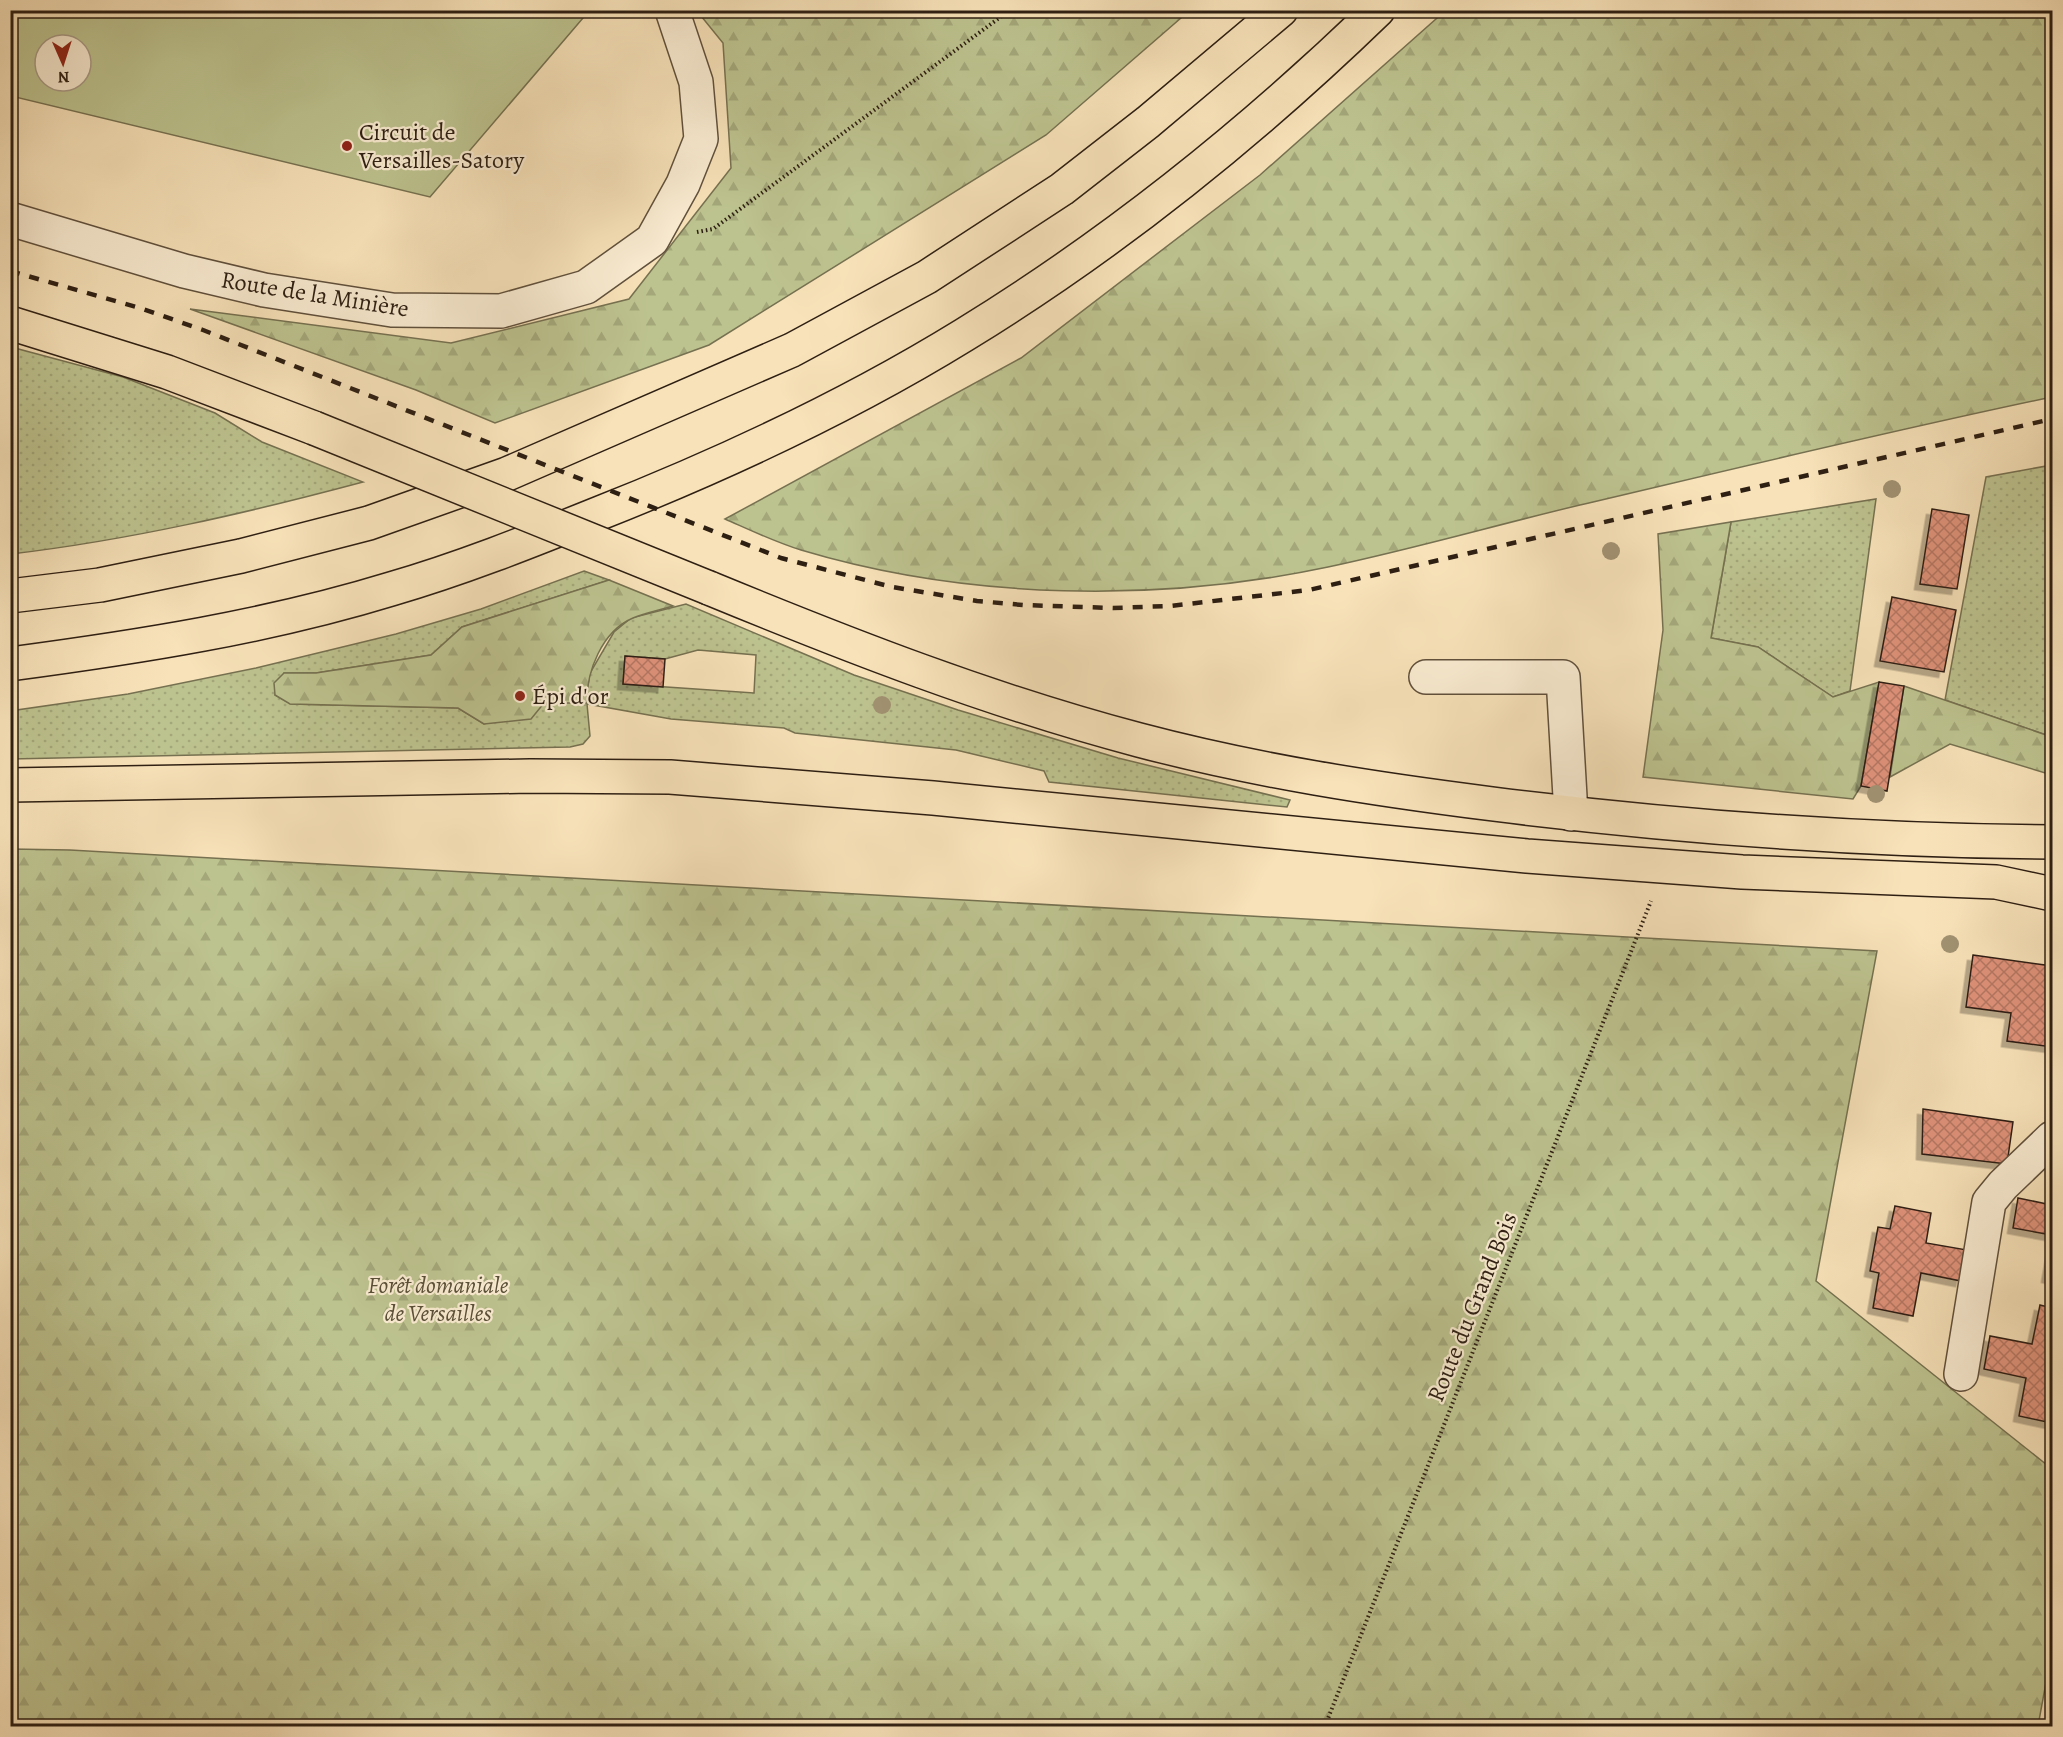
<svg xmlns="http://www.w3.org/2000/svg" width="2063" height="1737" viewBox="0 0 2063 1737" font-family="Alegreya,serif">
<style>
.grass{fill:url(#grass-dots);stroke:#767151;stroke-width:1.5;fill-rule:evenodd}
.forest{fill:url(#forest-firs);stroke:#767151;stroke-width:1.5}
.park{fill:#bdc38f;stroke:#767151;stroke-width:1.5;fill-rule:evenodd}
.building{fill:url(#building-cross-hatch);stroke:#2e1f13;stroke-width:1.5;filter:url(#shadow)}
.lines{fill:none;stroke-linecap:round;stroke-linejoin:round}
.minor-casing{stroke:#60503c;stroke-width:36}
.highway-casing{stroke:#2e1f13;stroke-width:36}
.path{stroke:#2e1f13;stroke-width:4;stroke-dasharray:1.5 3;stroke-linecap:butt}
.minor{stroke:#faecd2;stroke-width:33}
.highway{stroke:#f8e2b9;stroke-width:33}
.rail{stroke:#2e1f13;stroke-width:4.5;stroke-dasharray:10 10;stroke-linecap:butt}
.highway-bridge-casing{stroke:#2e1f13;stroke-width:36;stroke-linecap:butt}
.highway-bridge{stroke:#f8e2b9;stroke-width:33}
.tree{fill:#a19272}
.poi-dot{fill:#8f2418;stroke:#faecd2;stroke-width:2}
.labels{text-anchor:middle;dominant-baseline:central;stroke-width:4.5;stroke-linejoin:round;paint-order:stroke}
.poi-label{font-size:24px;fill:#2e1f13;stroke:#faecd2;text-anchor:start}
.street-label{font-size:24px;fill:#2e1f13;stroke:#faecd2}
.park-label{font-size:24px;font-style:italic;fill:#595038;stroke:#faecd2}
</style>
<defs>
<pattern id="grass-dots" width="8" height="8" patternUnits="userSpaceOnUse" patternTransform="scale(1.5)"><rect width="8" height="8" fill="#bdc38f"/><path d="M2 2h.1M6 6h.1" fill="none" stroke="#a3a77a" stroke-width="1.8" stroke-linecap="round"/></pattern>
<pattern id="forest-firs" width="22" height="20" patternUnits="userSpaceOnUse" patternTransform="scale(1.5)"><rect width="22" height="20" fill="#bdc38f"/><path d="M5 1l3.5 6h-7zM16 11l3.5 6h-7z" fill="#a3a77a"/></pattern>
<pattern id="building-cross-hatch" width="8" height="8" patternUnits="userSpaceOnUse" patternTransform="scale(1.5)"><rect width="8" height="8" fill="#df927a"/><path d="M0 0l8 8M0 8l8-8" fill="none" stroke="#b57763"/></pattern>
<filter id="shadow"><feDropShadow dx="-5.5" dy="5.5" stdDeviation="0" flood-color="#0004"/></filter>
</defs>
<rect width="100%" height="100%" fill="#f8e2b9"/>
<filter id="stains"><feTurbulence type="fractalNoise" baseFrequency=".00333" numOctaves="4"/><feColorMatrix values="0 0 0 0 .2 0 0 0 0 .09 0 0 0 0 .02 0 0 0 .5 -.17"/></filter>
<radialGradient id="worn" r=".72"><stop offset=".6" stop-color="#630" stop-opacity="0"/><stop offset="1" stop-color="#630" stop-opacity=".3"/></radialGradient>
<g class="grass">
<path d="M11,347L123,377L215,413L262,442L363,482C247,513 130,540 11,554Z"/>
<polygon points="2052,465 2052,737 1945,700 1986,477"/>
<polygon points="1876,499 1850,691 1833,697 1758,647 1711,638 1731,522"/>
<path d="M584,571L609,580L462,627L431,655L316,673H284L275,695L291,704L458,708L484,724L587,691L590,673L614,632L631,618L686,604L854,675L958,710L1118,758L1290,800L1287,807L1049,782L1044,771L956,750L795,733L784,728L671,719L587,704L590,736L583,744L570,747L11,759L10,711L128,694L256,668L396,634L481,609ZM698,650L756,655L754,693L623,684L625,656L665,659Z"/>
</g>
<g class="forest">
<polygon points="697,11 1189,11 1046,135 709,345 495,423 416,390 190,309 451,343 629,299 731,168 723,43"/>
<path d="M1445,11H2052V397C1894,430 1737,468 1580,505C1496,525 1413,549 1328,567C1158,603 968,600 801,550C775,542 750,530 725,519L1021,358L1260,175Z"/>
<polygon points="1731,522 1711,638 1758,647 1833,697 1879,682 1861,786 1853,799 1643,777 1663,630 1658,534"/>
<path d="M609,580L673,606C660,610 645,613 633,618C602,631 586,672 587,703H544L531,719L484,724L458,708L290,704L275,695L274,683L284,673H316L431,655L462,627Z"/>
<polygon points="1904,686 2052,737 2052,775 1950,744 1890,777"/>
<polygon points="11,849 70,850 1877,951 1816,1281 2052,1469 2052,1650 2038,1726 11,1726"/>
</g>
<path class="park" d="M11,10H589V11L430,197L11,96ZM45,45H81V81H45Z"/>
<g class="building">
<polygon points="1932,509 1969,515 1957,589 1920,584"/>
<polygon points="1892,597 1956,610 1944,672 1880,661"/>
<polygon points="625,656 665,659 663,687 623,684"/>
<polygon points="1879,682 1904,686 1887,791 1861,786"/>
<polygon points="1973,955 2052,966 2052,1047 2007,1041 2011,1013 1966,1007"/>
<polygon points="1923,1109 2013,1122 2007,1164 1922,1154"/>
<polygon points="2018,1198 2052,1205 2052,1235 2013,1228"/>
<polygon points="1895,1206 1931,1213 1926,1243 1967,1250 1961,1281 1921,1273 1913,1316 1873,1308 1879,1273 1870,1271 1878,1227 1890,1229"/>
<polygon points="2052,1249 2052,1278 2047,1277"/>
<polygon points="2040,1305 2052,1308 2052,1423 2019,1416 2026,1378 1984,1369 1990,1336 2032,1344"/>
</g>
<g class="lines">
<g class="minor-casing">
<g id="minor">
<polyline points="10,219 184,271 264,290 392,310 501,311 586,287 652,240 683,184 701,139 696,82 672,10"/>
<polyline points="1426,677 1563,677 1571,814"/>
<polyline points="1961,1374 1989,1202 2003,1185 2052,1138"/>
</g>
</g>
<g class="highway-casing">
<g id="highway">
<polyline points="10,323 167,372 314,428"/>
<path d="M709,588C850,646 991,701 1139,740C1256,771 1374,789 1493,804C1678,827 1866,841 2052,842"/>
<polyline points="10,596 100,585 241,556 369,523 507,474 792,350 927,277 1062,189 1148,122 1281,10"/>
<path d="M10,664C138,647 267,627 391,589C460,569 528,542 595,515C722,465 847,407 964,335C1114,243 1251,133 1378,10"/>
<polyline points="10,785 530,776 670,777 933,798 1527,856 1742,872 1996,882 2052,894"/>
</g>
</g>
<g class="path">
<polyline points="697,232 713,229 1010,10"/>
<polyline points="1325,1726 1651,901"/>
</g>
<use href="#minor" class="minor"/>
<use href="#highway" class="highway"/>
<polyline class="rail" points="10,271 140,308 203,330 781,558 892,587 977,601 1023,605 1113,608 1170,606 1309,590 2052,419"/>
<g class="highway-bridge-casing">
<polyline id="highway-bridge" points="314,428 709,588"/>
</g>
<use href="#highway-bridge" class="highway-bridge"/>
</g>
<g class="tree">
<circle cx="1892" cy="489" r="9"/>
<circle cx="1611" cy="551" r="9"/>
<circle cx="882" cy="705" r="9"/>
<circle cx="1876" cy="794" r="9"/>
<circle cx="1950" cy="944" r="9"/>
</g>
<g class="poi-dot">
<circle cx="347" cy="146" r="6"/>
<circle cx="520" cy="696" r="6"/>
</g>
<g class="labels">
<g class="poi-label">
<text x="359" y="132">Circuit de<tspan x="359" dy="28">Versailles-Satory</tspan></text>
<text x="532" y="696">Épi d'or</text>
</g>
<g class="street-label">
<text transform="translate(315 294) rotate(9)">Route de la Minière</text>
<text transform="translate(1472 1307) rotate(-68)">Route du Grand Bois</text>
</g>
<g class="park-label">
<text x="438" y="1285">Forêt domaniale<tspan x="438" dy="28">de Versailles</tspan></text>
</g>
</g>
<rect width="2063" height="1737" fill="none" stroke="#f8e2b9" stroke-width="36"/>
<rect x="12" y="12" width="2039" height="1713" fill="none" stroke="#2e1f13" stroke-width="3"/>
<rect x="18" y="18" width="2027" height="1701" fill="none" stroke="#2e1f13" stroke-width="1.5"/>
<g transform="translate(63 63) rotate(177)"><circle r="28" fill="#faecd2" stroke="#a89a86" stroke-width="1.5"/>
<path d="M0-4.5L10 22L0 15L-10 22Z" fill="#8f2418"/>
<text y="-9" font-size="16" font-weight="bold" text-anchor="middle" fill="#2e1f13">N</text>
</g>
<rect width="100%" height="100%" filter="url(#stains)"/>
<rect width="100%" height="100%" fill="url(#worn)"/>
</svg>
